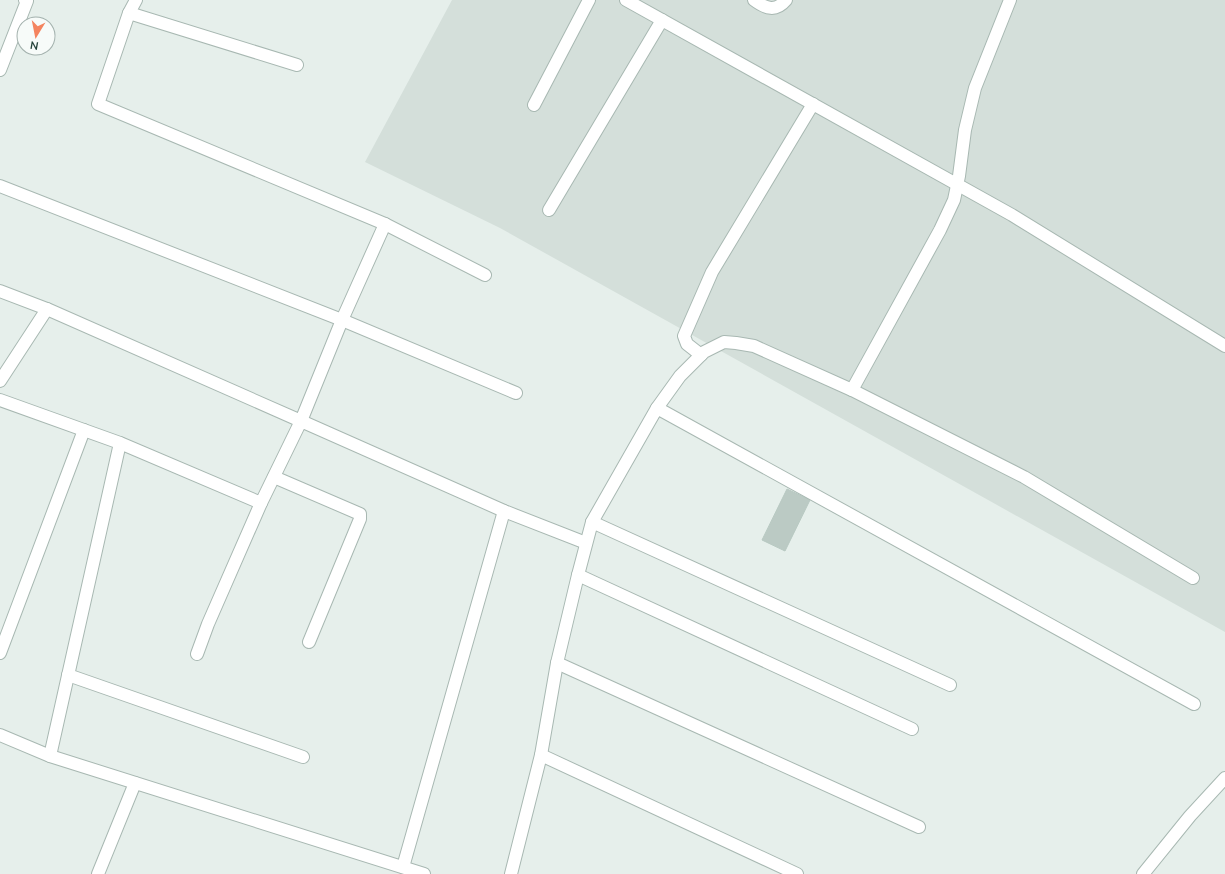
<svg xmlns="http://www.w3.org/2000/svg" width="1225" height="874" viewBox="0 0 1225 874" font-family="'Nunito Sans',sans-serif">
<style>
.built{fill:#d4dfda}
.building{fill:#bbcac4;stroke:#b8c9c2}
.lines{fill:none;stroke-linecap:round;stroke-linejoin:round}
.service-casing{stroke:#a8b8b2;stroke-width:14}
.minor-casing{stroke:#a8b8b2;stroke-width:14}
.service{stroke:#fff;stroke-width:12}
.minor{stroke:#fff;stroke-width:12}
</style>
<rect width="100%" height="100%" fill="#e6efeb"/>
<polygon class="built" points="452,0 1225,0 1225,632 500,228 365,162"/>
<polygon class="building" points="787,489 810,500 785,551 762,540"/>
<g class="lines">
<g class="service-casing">
<g id="service">
<path d="M754,0C766,9 776,12 786,0"/>
<polyline points="701,355 687,344 684,336 712,272 813,104"/>
</g>
</g>
<g class="minor-casing">
<g id="minor">
<polyline points="136,0 129,13 98,104 385,224 485,275"/>
<polyline points="626,0 1012,215 1225,346"/>
<polyline points="129,13 297,65"/>
<polyline points="0,70 27,1 25,0"/>
<polyline points="534,105 589,0"/>
<polyline points="0,186 342,320 516,393"/>
<polyline points="549,210 662,20"/>
<polyline points="0,291 47,309 301,421 342,320 385,224"/>
<polyline points="0,381 47,309"/>
<polyline points="852,390 940,230 954,200 959,176 965,130 975,88 1010,0"/>
<polyline points="0,400 120,443 261,503 301,421 504,511 586,543"/>
<polyline points="657,408 680,376 704,352 724,342 736,343 754,346 852,390 1024,477 1193,578"/>
<polyline points="274,477 360,514 360,519 309,642"/>
<polyline points="592,522 950,685"/>
<polyline points="578,575 912,729"/>
<polyline points="0,653 84,430"/>
<polyline points="197,654 208,624 261,503"/>
<polyline points="557,663 919,827"/>
<polyline points="68,675 303,757"/>
<polyline points="0,735 50,756 424,874"/>
<polyline points="541,755 797,874"/>
<polyline points="50,756 120,443"/>
<polyline points="403,867 504,511"/>
<polyline points="98,874 135,783"/>
<polyline points="511,874 541,755 557,663 578,575 592,522 657,408 1194,704"/>
<polyline points="1143,874 1190,816 1225,778"/>
</g>
</g>
<use href="#service" class="service"/>
<use href="#minor" class="minor"/>
</g>
<g transform="translate(36 36) rotate(190)"><circle r="19" fill="#f7fbf9" stroke="#a3b1ad"/>
<path d="M0-3L7 15L0 10L-7 15Z" fill="#f4845f"/>
<text y="-6" font-size="11" font-weight="bold" text-anchor="middle" fill="#24423a">N</text>
</g>
</svg>
